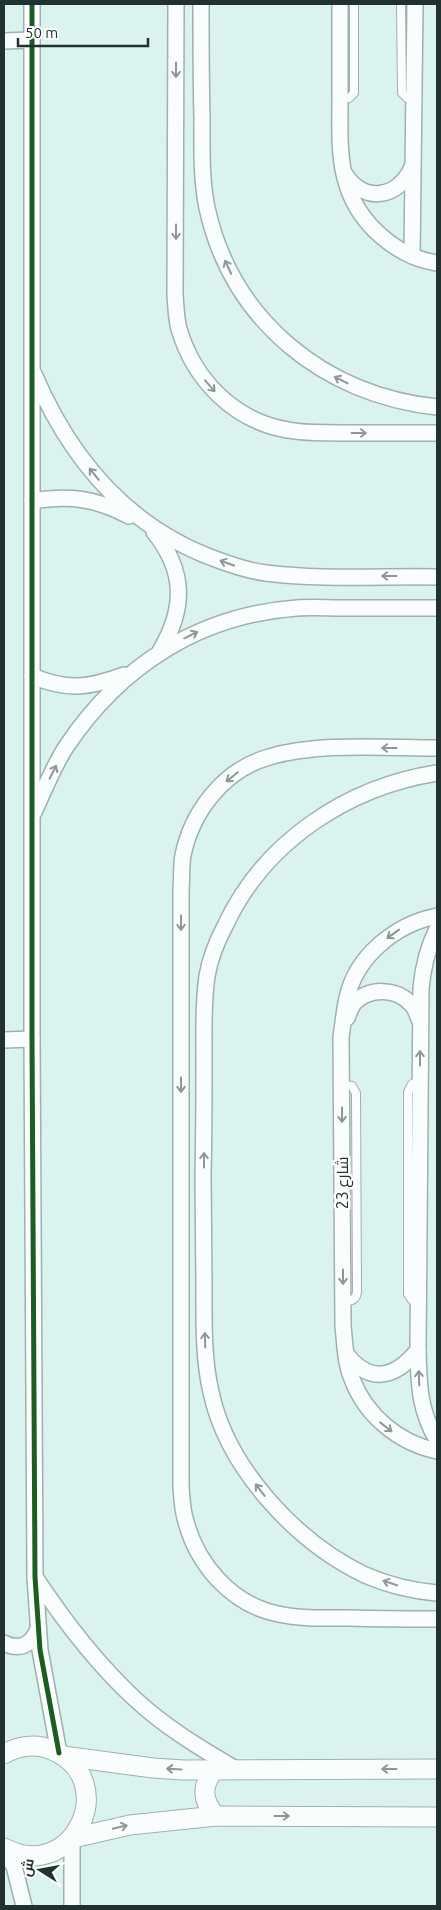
<svg xmlns="http://www.w3.org/2000/svg" width="441" height="1910" viewBox="0 0 441 1910" font-family="Ubuntu,Cairo,sans-serif">
<style>
.lines{fill:none;stroke-linecap:round;stroke-linejoin:round}
.service-casing{stroke:#9eb1ae;stroke-width:10}
.minor-casing{stroke:#9eb1ae;stroke-width:18}
.tertiary-casing{stroke:#9eb1ae;stroke-width:21}
.service{stroke:#fafdfd;stroke-width:8}
.minor{stroke:#fafdfd;stroke-width:15}
.tertiary{stroke:#fafdfd;stroke-width:19}
.cycleway-casing{stroke:#fff;stroke-width:8}
.cycleway{stroke:#1b5e20;stroke-width:5}
.oneway{stroke:#8d9796}
.labels{text-anchor:middle;dominant-baseline:central;stroke-width:5;stroke-linejoin:round;paint-order:stroke}
.street-label{font-size:16px;fill:#20312f;stroke:#fff}
</style>
<rect width="100%" height="100%" fill="#dbf3ef"/>
<g class="lines">
<g class="service-casing">
<g id="service">
<polyline points="401,4 402,93 407,98 414,99"/>
<polyline points="340,98 349,98 354,93 354,4"/>
<path d="M342,1085L352,1086L356,1093L357,1292C356,1301 350,1301 343,1302"/>
<polyline points="418,1302 412,1300 408,1294 408,1092 412,1084 420,1082"/>
</g>
</g>
<g class="minor-casing">
<g id="minor">
<polyline points="32,4 32,1039 35,1577 40,1650 59,1753"/>
<path d="M176,4L175,295C176,306 176,318 179,329C194,380 234,421 288,430C307,434 326,432 345,433C376,433 407,433 437,433"/>
<path d="M201,4C201,42 201,80 202,118C202,148 201,179 207,208C232,321 324,395 437,407"/>
<path d="M340,4C340,35 340,67 340,99C340,127 338,158 347,185C359,224 397,257 437,263"/>
<polyline points="4,41 32,40"/>
<path d="M345,174C364,204 399,198 412,167"/>
<polyline points="412,256 415,4"/>
<path d="M34,374C71,461 128,528 218,560C234,566 250,571 266,573C322,580 381,576 437,577"/>
<path d="M32,501C69,495 95,498 129,516"/>
<path d="M154,532C186,572 185,609 160,651"/>
<path d="M32,676C68,691 89,688 124,675"/>
<path d="M437,748C386,748 315,742 266,758C223,771 192,812 183,855C181,866 182,878 181,889V1487C182,1497 182,1508 185,1518C196,1563 230,1604 278,1614C301,1619 325,1618 350,1618C379,1619 408,1619 437,1619"/>
<path d="M437,773C347,787 264,842 225,926C217,941 210,959 207,976C203,1002 204,1030 204,1056C204,1095 204,1134 203,1174C203,1211 204,1249 204,1286C204,1321 203,1358 211,1392C227,1468 296,1542 365,1575C388,1585 413,1591 437,1593"/>
<path d="M34,812C44,791 53,767 66,747C120,666 199,615 297,608C312,607 327,608 342,608C374,608 406,608 437,608"/>
<path d="M437,916C396,924 356,956 347,998C344,1011 343,1024 341,1037L343,1326C345,1343 345,1363 352,1379C366,1416 399,1443 437,1451"/>
<path d="M437,929C427,949 423,967 421,988L418,1350C419,1385 419,1410 437,1440"/>
<path d="M347,1018C349,1013 351,1007 354,1003C370,987 397,988 412,1005C415,1008 417,1014 419,1019"/>
<polyline points="4,1040 32,1039"/>
<path d="M347,1355C371,1385 396,1377 418,1350"/>
<path d="M35,1577C64,1621 96,1663 135,1699C165,1727 200,1748 236,1769"/>
<path d="M4,1643C19,1651 32,1645 38,1629"/>
<polyline points="72,1839 72,1906"/>
<polyline points="4,1851 14,1866 24,1906"/>
</g>
</g>
<g class="tertiary-casing">
<g id="tertiary">
<path d="M4,1754C18,1746 36,1743 52,1750C122,1779 74,1885 4,1848"/>
<polyline points="63,1756 153,1768 183,1770 437,1769"/>
<path d="M214,1770C201,1786 202,1801 216,1816"/>
<polyline points="73,1838 130,1825 216,1816 437,1817"/>
</g>
</g>
<use href="#service" class="service"/>
<use href="#minor" class="minor"/>
<use href="#tertiary" class="tertiary"/>
<g class="cycleway-casing">
<polyline id="cycleway" points="32,4 32,1039 35,1577 40,1650 59,1753"/>
</g>
<use href="#cycleway" class="cycleway"/>
</g>
<defs><path id="oneway-shaft" d="M-6 0H5M1.5-3L5.5 0L1.5 3" fill="none" stroke-width="1.6" stroke-linecap="round" stroke-linejoin="round" transform="scale(1.25)"/></defs>
<g class="oneway">
<use href="#oneway-shaft" transform="translate(176 70) rotate(90)"/>
<use href="#oneway-shaft" transform="translate(176 232) rotate(90)"/>
<use href="#oneway-shaft" transform="translate(228 267) rotate(-115)"/>
<use href="#oneway-shaft" transform="translate(341 380) rotate(-153)"/>
<use href="#oneway-shaft" transform="translate(210 386) rotate(49)"/>
<use href="#oneway-shaft" transform="translate(359 433)"/>
<use href="#oneway-shaft" transform="translate(94 474) rotate(-129)"/>
<use href="#oneway-shaft" transform="translate(227 563) rotate(-161)"/>
<use href="#oneway-shaft" transform="translate(389 576) rotate(-180)"/>
<use href="#oneway-shaft" transform="translate(191 635) rotate(-26)"/>
<use href="#oneway-shaft" transform="translate(389 748) rotate(180)"/>
<use href="#oneway-shaft" transform="translate(53 772) rotate(-63)"/>
<use href="#oneway-shaft" transform="translate(232 777) rotate(141)"/>
<use href="#oneway-shaft" transform="translate(181 923) rotate(90)"/>
<use href="#oneway-shaft" transform="translate(393 934) rotate(144)"/>
<use href="#oneway-shaft" transform="translate(420 1058) rotate(-90)"/>
<use href="#oneway-shaft" transform="translate(181 1085) rotate(90)"/>
<use href="#oneway-shaft" transform="translate(342 1115) rotate(90)"/>
<use href="#oneway-shaft" transform="translate(204 1160) rotate(-90)"/>
<use href="#oneway-shaft" transform="translate(343 1277) rotate(90)"/>
<use href="#oneway-shaft" transform="translate(205 1340) rotate(-92)"/>
<use href="#oneway-shaft" transform="translate(419 1378) rotate(-92)"/>
<use href="#oneway-shaft" transform="translate(386 1427) rotate(38)"/>
<use href="#oneway-shaft" transform="translate(260 1490) rotate(-128)"/>
<use href="#oneway-shaft" transform="translate(390 1583) rotate(-162)"/>
<use href="#oneway-shaft" transform="translate(174 1769) rotate(-177)"/>
<use href="#oneway-shaft" transform="translate(389 1769) rotate(180)"/>
<use href="#oneway-shaft" transform="translate(282 1816)"/>
<use href="#oneway-shaft" transform="translate(120 1827) rotate(-14)"/>
</g>
<g class="labels">
<g class="street-label">
<text transform="translate(342 1183) rotate(-90)">شارع 23</text>
</g>
</g>
<rect width="441" height="1910" fill="none" stroke="#20312f" stroke-width="10"/>
<g transform="translate(40 1870) rotate(281)" stroke="#ffffff" stroke-width="4" paint-order="stroke">
<path d="M0-4L9 19L0 12L-9 19Z" fill="#20312f"/>
<text y="-8" font-size="14" font-weight="bold" text-anchor="middle" fill="#20312f">ش</text>
</g>
<path d="M18 38v8h130v-8" fill="none" stroke="#20312f" stroke-width="2.5"/>
<text x="25" y="38" font-size="15" fill="#20312f" stroke="#ffffff" stroke-width="4" paint-order="stroke">50 m</text>
</svg>
